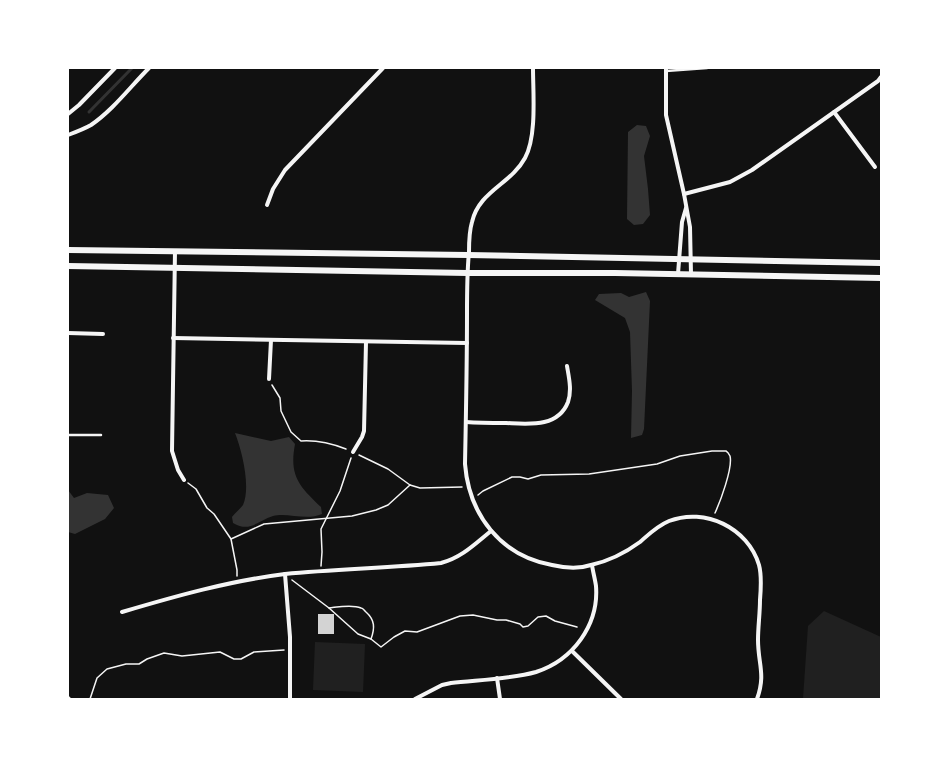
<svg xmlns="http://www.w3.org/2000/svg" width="949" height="767" viewBox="0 0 949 767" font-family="Helvetica,sans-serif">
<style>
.green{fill:#202020}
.water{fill:#333}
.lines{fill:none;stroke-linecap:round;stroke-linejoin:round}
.stream{stroke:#333;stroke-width:3}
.building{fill:#d3d3d3}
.path{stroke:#f5f5f5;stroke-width:1.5}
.service{stroke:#f5f5f5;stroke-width:2.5}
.minor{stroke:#f5f5f5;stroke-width:4}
.tertiary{stroke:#f5f5f5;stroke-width:6}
</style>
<rect width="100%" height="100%" fill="#111"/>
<g class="green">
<polygon points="824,611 881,637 881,699 803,699 808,626"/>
<polygon points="315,642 365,644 363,692 313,690"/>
</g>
<g class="water">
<polygon points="637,125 646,126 650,136 644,156 648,189 650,215 643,224 634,225 627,219 628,132"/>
<polygon points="646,292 650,301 644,429 642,435 631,438 632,391 630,332 625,318 595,300 599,294 621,293 629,297"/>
<path d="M235,433L271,441L289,437L295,444C289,476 299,486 321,507L322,514C306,521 287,512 273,516C257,521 250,533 233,523L232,517C235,513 240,509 243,505C251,487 242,451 235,433Z"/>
<polygon points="68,490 74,498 87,493 108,495 114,508 105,519 75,534 68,532"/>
</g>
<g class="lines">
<polyline class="stream" points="89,112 132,68"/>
</g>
<rect class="building" x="318" y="614" width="16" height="20"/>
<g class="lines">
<g class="path">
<path d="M272,385L280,398L281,411L291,432L301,441C315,440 333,444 346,449"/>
<polyline points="359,455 388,469 410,485 420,488 462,487"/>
<polyline points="188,483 196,489 207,508 214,514 231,539 237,570 237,576"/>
<path d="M478,495L483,491L512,477H520L528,479L541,475L589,474L657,464L680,456L712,451H726C728,452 729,454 730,456C733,468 720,502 715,513"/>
<polyline points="231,539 264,524 352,516 376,510 388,505 410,485"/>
<polyline points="321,566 322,552 321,529 340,491 351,458"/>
<polyline points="292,580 329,608 358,634 371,639 381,647 394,637 405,631 417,632 460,616 473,615 497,620 506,620 520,624 523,627 528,626 538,617 546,616 555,621 577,627"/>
<path d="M329,608C338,607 352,604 361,608C363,608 364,610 366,612C375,620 375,628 371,639"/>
<polyline points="90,699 97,678 107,669 126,664 139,664 147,659 164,653 182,656 220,652 234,659 241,659 254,652 284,650"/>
</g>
<g class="service">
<polyline points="666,71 707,68"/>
<polyline points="68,435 101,435"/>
</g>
<g class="minor">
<path d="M533,68C533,93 537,136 525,158C511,184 479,191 472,222C469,232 469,242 469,252C467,272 467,292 467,313C467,363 466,414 465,464C469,515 501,556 552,565C565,568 579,569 591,565C609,561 625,553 640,542C649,534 657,526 669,521C705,507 748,528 759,565C762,576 761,588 760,600C760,613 758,627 758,640C758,664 766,674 757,699"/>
<polyline points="666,68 666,115 684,194 690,227 691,274"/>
<polyline points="834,112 875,167"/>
<polyline points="68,114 79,105 115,68"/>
<path d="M68,135C76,132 84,129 91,125C113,110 130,87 149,68"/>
<polyline points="684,194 730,182 752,170 878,81 881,77"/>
<polyline points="267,205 273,189 285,170 383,68"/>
<polyline points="175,251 172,451 178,470 184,480"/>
<polyline points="678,274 682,222 686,208"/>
<polyline points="68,333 103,334"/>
<polyline points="173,338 467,343"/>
<polyline points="269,379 271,340"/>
<path d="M466,422C479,423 493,423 506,423C528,424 558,428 568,402C572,390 569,378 567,366"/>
<polyline points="353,452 362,437 364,431 366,342"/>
<polyline points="285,574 290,637 290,699"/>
<path d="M122,612C176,596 229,581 285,574C337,569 389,568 441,563C461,558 475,544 491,531"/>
<polyline points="572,651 621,699"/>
<polyline points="497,678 500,699"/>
<polyline points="68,698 69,699"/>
<path d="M415,699L442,685L451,683C477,680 512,679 536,672C573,660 599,625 596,586C595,579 593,572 592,565"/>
</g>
<g class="tertiary">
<polyline points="68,250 468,255 881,263"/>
<polyline points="68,266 467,273 615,273 881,278"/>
</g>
</g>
<rect width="949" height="767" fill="none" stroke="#ffffff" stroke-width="138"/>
</svg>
